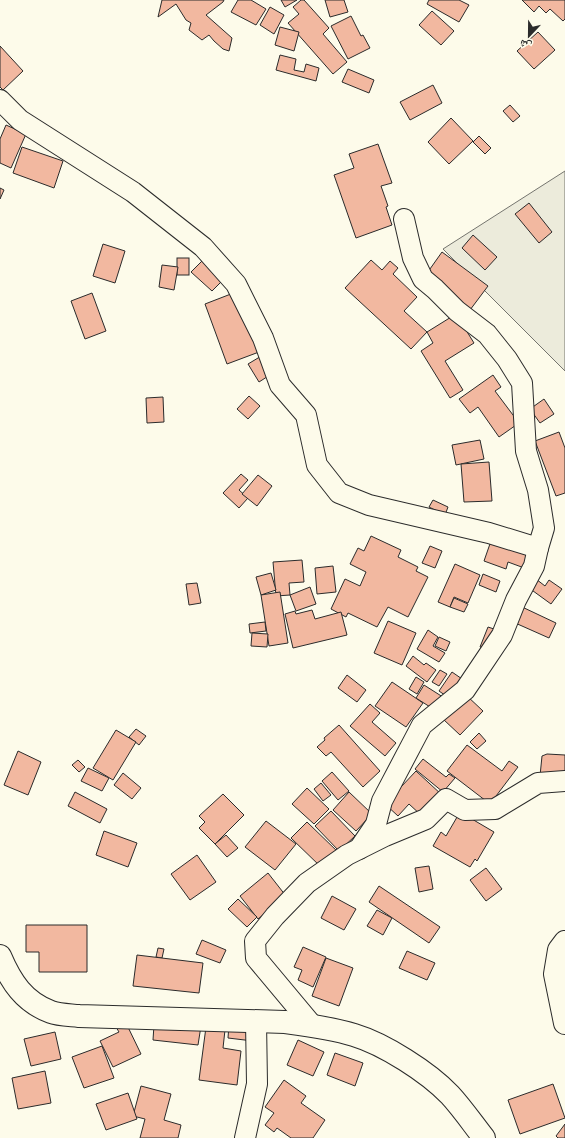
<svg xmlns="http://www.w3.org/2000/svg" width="565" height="1138" font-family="'Zilla Slab','Noto Naskh Arabic',serif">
  <rect width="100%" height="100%" fill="#fdfbea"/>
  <!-- green -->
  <polygon fill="#ecebdb" stroke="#74746e" points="565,171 565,371 443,249"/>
  <!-- building -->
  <g fill="#f2b8a0" stroke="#2b2b2b">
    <polygon points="162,0 224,0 223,2 206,15 232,38 229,51 223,49 214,41 209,35 202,40 189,30 191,23 186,20 176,4 158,17"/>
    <polygon points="238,0 251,0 266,9 256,25 231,12"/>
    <polygon points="281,0 297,0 285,7"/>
    <polygon points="301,0 304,0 329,28 323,34 347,62 333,74 288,23 299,14 293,7"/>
    <polygon points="325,0 344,0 348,12 330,17"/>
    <polygon points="429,0 459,0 469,5 459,22 427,4"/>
    <polygon points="522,0 565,0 565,19 563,21 550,9 546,13 539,6 534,12"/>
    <polygon points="270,7 284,15 274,34 260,25"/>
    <polygon points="432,11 454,31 441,45 419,25"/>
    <polygon points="351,16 361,36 363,35 370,48 348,59 331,26"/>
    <polygon points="280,27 299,32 294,51 275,45"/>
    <polygon points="538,32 555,50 534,69 517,51"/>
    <polygon points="0,46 23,71 3,90 0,87"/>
    <polygon points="280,55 296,59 294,70 304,72 306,64 319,68 316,81 276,70"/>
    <polygon points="348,69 374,80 369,93 342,82"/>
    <polygon points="433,85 442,103 410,120 400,102"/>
    <polygon points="510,105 520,116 513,122 503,111"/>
    <polygon points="451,118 473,141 449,164 428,142"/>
    <polygon points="6,125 26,134 11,168 0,163 0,139"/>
    <polygon points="479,136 491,148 485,154 473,142"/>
    <polygon points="378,144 392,183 381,186 388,206 386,207 392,225 356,238 334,175 354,168 349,154"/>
    <polygon points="22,147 63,161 54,188 13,173"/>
    <polygon points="0,188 4,190 0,199"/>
    <polygon points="529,203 552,232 539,243 515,214"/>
    <polygon points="473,235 497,257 485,270 462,248"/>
    <polygon points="103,244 125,251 115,283 93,276"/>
    <polygon points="442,252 488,286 470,310 425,276"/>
    <rect x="177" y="258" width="12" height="17"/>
    <polygon points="203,260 223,280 212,291 191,272"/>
    <polygon points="371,260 382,270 390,261 398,268 393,274 417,297 404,311 427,332 411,349 345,288"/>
    <polygon points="162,265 178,267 174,290 159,287"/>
    <polygon points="236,292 259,352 227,364 205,304"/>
    <polygon points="92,293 106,331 85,339 71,301"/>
    <polygon points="456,314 474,343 445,361 463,390 450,398 421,351 433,343 427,332"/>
    <polygon points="263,355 273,373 259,382 248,364"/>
    <polygon points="493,375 501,387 495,391 519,423 499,437 478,407 470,413 459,399"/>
    <polygon points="249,396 260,406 248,419 237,409"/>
    <polygon points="163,397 164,422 147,423 146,398"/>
    <polygon points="544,399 554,414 540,423 530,409"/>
    <polygon points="559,432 565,448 565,493 556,496 535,441"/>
    <polygon points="480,440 484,459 456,465 452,445"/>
    <polygon points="489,462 492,501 464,502 461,464"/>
    <polygon points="241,474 248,480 239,490 248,498 239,508 223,493"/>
    <polygon points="258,475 272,486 257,506 242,494"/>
    <polygon points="433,500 448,507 445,515 429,507"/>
    <polygon points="371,536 401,550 398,557 418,567 416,571 428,577 408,617 388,607 377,627 348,613 346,617 331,609 345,579 360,586 366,572 350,564 358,548 364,551"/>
    <polygon points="492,538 533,552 527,569 508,562 506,569 484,561"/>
    <polygon points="430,546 442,551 435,568 422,563"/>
    <polygon points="302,560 304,582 289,583 290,595 276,596 273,562"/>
    <polygon points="455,564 480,575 468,603 454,597 450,607 438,602"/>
    <polygon points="333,566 336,592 317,594 315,568"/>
    <polygon points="271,573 276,590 261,595 256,577"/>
    <polygon points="483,574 500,581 496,592 479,585"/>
    <polygon points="536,579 545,586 549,580 562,589 551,604 529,588"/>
    <polygon points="197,583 201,603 189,605 186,584"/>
    <polygon points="310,587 316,604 296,611 290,595"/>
    <polygon points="280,592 288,643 269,646 261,595"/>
    <polygon points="454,598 468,604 464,612 450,607"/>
    <polygon points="520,606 556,623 549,638 513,622"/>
    <polygon points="312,610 315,619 341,612 347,635 293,648 285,614 295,611 296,614"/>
    <polygon points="388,621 416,633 402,665 374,653"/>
    <polygon points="265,622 266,631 250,633 249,624"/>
    <polygon points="488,627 500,631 491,652 480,647"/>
    <polygon points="428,630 438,637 433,646 445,653 439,662 417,649"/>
    <polygon points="252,633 268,634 267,647 251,646"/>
    <polygon points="439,637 450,642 446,651 435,646"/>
    <polygon points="413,656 424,665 426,663 436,670 427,682 406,666"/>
    <polygon points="440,670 447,674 439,686 432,682"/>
    <polygon points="452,672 465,681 452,700 439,691"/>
    <polygon points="347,675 366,690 357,702 338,688"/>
    <polygon points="416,677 424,682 417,694 409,689"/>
    <polygon points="392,682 423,703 406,727 375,706"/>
    <polygon points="424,685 446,699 438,712 416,698"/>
    <polygon points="466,695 483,711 460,735 443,719"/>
    <polygon points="370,704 380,713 372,722 396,743 385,756 350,726"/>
    <polygon points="339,725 380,771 363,787 331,752 326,756 317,747 325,740 324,738"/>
    <polygon points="136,729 146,736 139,745 129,737"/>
    <polygon points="116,730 136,742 113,780 93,768"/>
    <polygon points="479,733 486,741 477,749 470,742"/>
    <polygon points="467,745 502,771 509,761 518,767 490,804 447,771"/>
    <polygon points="18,751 41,762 28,795 4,785"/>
    <polygon points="547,754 565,755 565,778 540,776 542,756"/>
    <polygon points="423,759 446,777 449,774 455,778 443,792 415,769"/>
    <polygon points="78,760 85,767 79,772 72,765"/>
    <polygon points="88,768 109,778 102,791 81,781"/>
    <polygon points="416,771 442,795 422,816 409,804 398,816 385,804"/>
    <polygon points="332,772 349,791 338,800 322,781"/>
    <polygon points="123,773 141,788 132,799 114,785"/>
    <polygon points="321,783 331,795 323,801 314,789"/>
    <polygon points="307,788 329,809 314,824 292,804"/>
    <polygon points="75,792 107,809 100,823 68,806"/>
    <polygon points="349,792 372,814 356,831 333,810"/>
    <polygon points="223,794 244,815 215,844 199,828 205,822 199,816"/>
    <polygon points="331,811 355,836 339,851 315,826"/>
    <polygon points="460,812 494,832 477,861 475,859 470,867 433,846 441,832 446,836"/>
    <polygon points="266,821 296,844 275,870 245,847"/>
    <polygon points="307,822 338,852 322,868 291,838"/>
    <polygon points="104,831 137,843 128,867 96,855"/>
    <polygon points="226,835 238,848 227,857 215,844"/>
    <polygon points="197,855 216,882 190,900 171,874"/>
    <polygon points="429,866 433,889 419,892 415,868"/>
    <polygon points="486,868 502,889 486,901 470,880"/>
    <polygon points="268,873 286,896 258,919 240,896"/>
    <polygon points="379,886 440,927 429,943 369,902"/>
    <polygon points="332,896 356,909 344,930 321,918"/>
    <polygon points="238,899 257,917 247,927 228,909"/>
    <polygon points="377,910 392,918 383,935 367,926"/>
    <polygon points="26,925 87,925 87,972 39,972 39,952 26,952"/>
    <polygon points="202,940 226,950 220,963 196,954"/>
    <polygon points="303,947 326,957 313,987 298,980 302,970 294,967"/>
    <polygon points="158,948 164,949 162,958 156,957"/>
    <polygon points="407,951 435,963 427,980 399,968"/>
    <polygon points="137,955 203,963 199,993 133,986"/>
    <polygon points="326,958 353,968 339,1006 312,996"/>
    <polygon points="126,1023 141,1054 113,1067 100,1041 119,1032 116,1027"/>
    <polygon points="229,1024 255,1027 253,1041 228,1038"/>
    <polygon points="154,1025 201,1026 198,1045 153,1040"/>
    <polygon points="206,1027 225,1030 223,1048 241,1051 237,1085 199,1080"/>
    <polygon points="55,1032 61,1059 31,1066 24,1039"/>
    <polygon points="298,1040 324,1052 313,1076 287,1065"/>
    <polygon points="102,1046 114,1078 84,1088 72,1057"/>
    <polygon points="335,1053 363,1063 355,1086 327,1075"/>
    <polygon points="45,1071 51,1103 18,1109 12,1078"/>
    <polygon points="284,1080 306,1096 301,1103 325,1120 313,1138 291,1138 277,1128 274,1132 265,1125 274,1113 265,1107"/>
    <polygon points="553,1084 565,1118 520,1134 508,1100"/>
    <polygon points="141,1086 171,1094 164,1120 181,1125 178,1138 140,1138 145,1119 133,1116"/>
    <polygon points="128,1093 137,1119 106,1130 96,1104"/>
    <polygon points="565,1124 565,1138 558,1138 556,1136"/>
  </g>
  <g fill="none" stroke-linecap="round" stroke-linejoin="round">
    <!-- minor casing -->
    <g stroke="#2b2b2b" stroke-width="22">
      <g id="minor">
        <polyline points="0,100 20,120 133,192 203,247 236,284 263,338 280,385 306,415 317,465 339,493 369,505 489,533 538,548"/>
        <polyline points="359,849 376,824 382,801 422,725 465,690 502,635 516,600 534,566 538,548 544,528 538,490 526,451 522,383 507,359 487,334 457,311 435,289 423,279 413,258 404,219"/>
        <polyline points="312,1025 256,958 255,941 275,916 307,883 347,855 385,836 426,819 446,799 465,810 495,809 538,783 565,781"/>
        <polyline points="245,1138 257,1084 256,1021"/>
      </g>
    </g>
    <!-- major casing -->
    <g stroke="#2b2b2b" stroke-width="24">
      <g id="major">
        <polyline points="565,942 559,950 555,974 565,1023"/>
        <path d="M 0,956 C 11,982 24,1002 51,1012 C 59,1015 70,1015 79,1016 L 285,1022 C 308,1025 332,1028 354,1035 C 384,1044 428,1072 450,1095 C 462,1108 473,1124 484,1138"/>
      </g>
    </g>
    <!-- minor -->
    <use href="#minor" stroke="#fdfbea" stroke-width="20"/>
    <!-- major -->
    <use href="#major" stroke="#fdfbea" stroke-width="22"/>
  </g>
  <!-- north arrow -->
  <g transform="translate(529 36) rotate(202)" stroke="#fdfbea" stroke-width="3" paint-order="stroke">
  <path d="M0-3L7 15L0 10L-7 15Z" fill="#2b2b2b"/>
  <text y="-6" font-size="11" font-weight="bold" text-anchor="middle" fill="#2b2b2b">ش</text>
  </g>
</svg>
